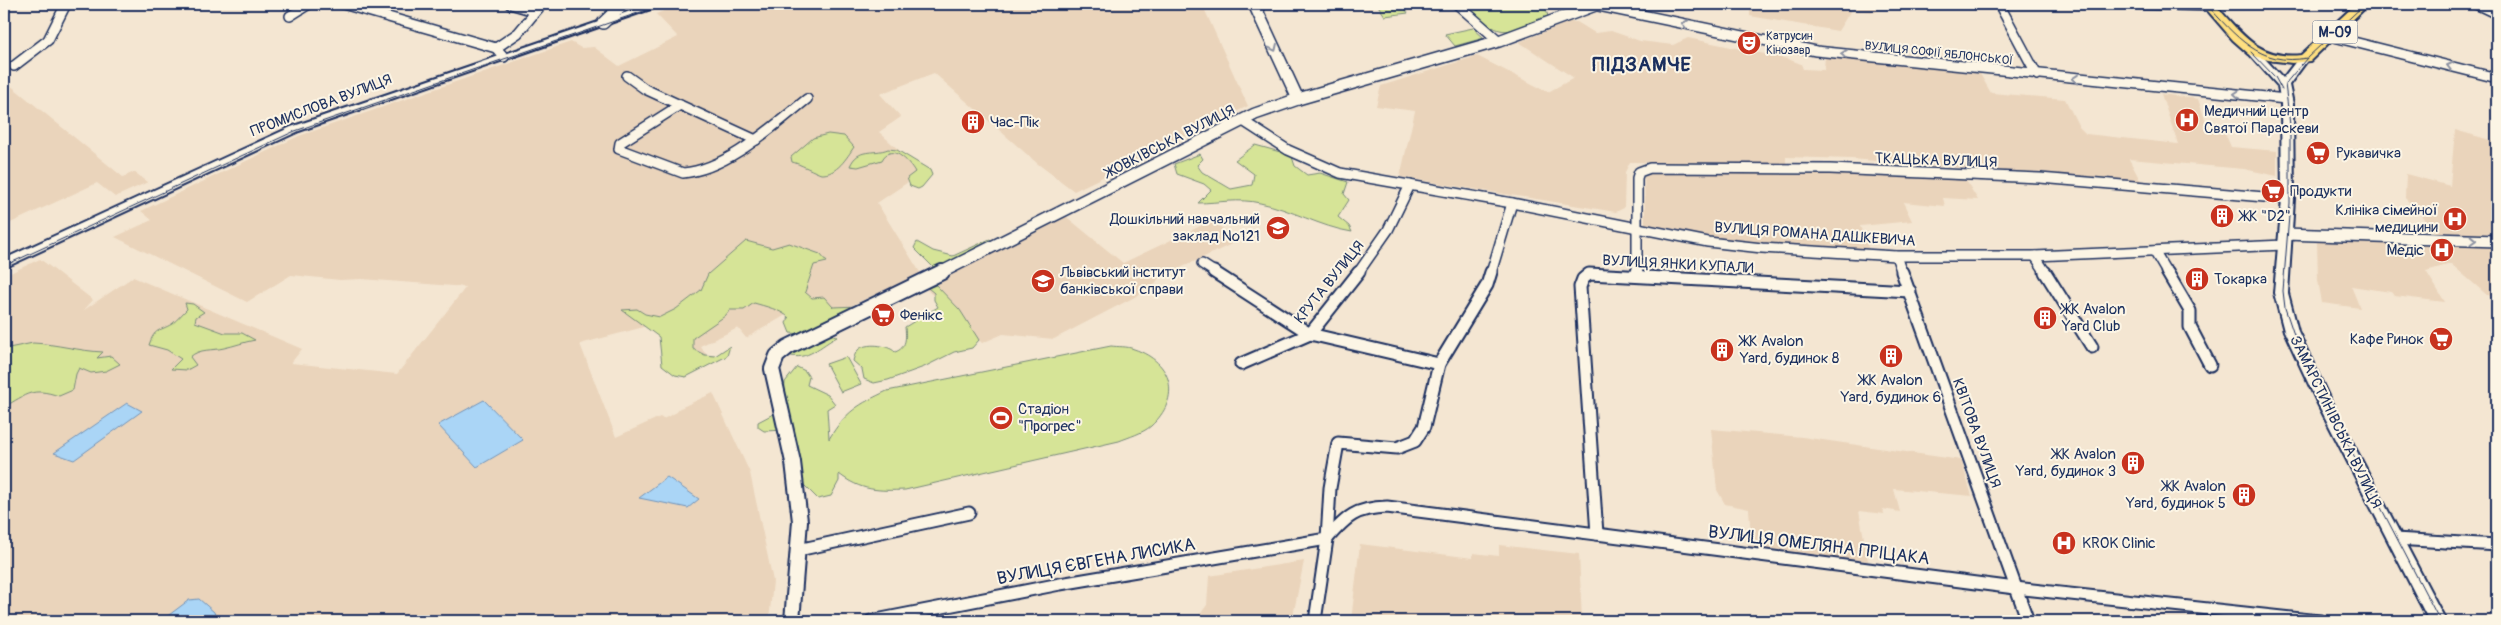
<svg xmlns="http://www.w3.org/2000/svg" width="2501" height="625" font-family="Pangolin,sans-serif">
  <rect width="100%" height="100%" fill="#f4e6d2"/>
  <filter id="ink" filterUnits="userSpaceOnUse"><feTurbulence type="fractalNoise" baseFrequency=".02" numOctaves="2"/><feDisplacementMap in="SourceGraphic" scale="10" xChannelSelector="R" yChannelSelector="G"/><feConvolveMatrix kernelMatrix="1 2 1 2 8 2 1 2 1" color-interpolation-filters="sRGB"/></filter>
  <g filter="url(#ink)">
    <!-- built -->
    <g fill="#ead4bb">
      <polygon points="682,4 1202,4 1248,106 1074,191 1038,164 934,73 880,94 901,117 879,132 923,172 877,203 921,274 806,326 793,311 746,338 738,328 700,346 707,355 679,367 651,325 580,344 616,437 660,417 663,419 677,412 678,409 713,393 750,473 773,581 769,621 4,621 4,276 40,259 93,300 84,310 133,277 302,349 291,363 397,374 466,287 362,279 340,280 291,275 247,302 115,237 152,220 141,211 299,136 571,42 581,48 594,47 619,66 678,37 656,14"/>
      <polygon points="1322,4 1372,4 1372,10 1322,9"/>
      <polygon points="1750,4 1881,4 1876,12 1851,10 1838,31 1750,16"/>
      <polygon points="1569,22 1577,22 1595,33 1611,31 1640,41 1673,45 1688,38 1788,59 1801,64 1803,69 1824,70 1825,55 1980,74 1991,93 2065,99 2079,127 2086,134 2178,144 2161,94 2198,99 2208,128 2225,133 2231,147 2277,151 2277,176 2244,169 2129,159 2141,182 1851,159 1786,157 1786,163 1775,164 1630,162 1625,172 1624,208 1616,212 1400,177 1415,111 1376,106 1381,86 1477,56 1548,92 1574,78 1519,42"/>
      <polygon points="4,80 123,177 134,172 148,182 115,197 97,183 4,226"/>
      <polygon points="2455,130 2497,142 2497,234 2437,233 2405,198 2406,174 2450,186"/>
      <polygon points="1653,172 1801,172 1965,179 1978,200 1943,198 1945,206 1903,202 1912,221 1860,226 1869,250 1742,243 1679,235 1645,225 1644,176"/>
      <polygon points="1063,214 1123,263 1213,220 1236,242 1159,278 1152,288 1054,339 1003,334 982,343 922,285"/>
      <polygon points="2317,241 2497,247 2497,295 2487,295 2451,264 2426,271 2445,302 2394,296 2391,292 2351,286 2360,308 2322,303 2318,280"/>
      <polygon points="1711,429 1802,437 1961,460 1972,496 1894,489 1900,512 1883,509 1884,514 1859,511 1868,561 1752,550 1749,509 1725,504 1717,490"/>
      <polygon points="1360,544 1473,558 1473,553 1499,556 1499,545 1579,554 1582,621 1351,621"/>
      <polygon points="1304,561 1292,621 1195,621 1207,605 1209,576"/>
    </g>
    <!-- green -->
    <g fill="#d6e497" stroke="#788a7a">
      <polygon points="1377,4 1402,4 1408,13 1385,16"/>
      <path d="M 1464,4 L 1544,4 L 1548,16 C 1501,36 1503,39 1464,4 Z"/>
      <polygon points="1473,28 1484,38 1455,46 1445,34"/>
      <path d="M 828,134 L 844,136 L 854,147 C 847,157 837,175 821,174 C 817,173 798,163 792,162 L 791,157 L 813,138 Z"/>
      <path d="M 1255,145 L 1284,153 L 1292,157 L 1295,166 L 1307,175 L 1320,173 L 1348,182 L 1344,194 L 1349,200 L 1338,217 L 1349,226 L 1352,232 C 1320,227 1291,209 1260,203 C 1239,198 1218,203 1198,203 L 1211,190 L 1204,184 L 1177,174 L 1174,164 L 1200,154 L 1203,159 L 1197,165 L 1202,172 L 1231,189 L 1252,185 L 1254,174 L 1235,160 Z"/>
      <path d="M 888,149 L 897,150 L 930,170 L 932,175 L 922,187 L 918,189 L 910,186 L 907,178 L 915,172 C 909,161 891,142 882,160 L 858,167 L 850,166 C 858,147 873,155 888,149 Z"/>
      <polygon points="990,239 994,244 969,257 934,268 914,248 917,242 933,251 953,256"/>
      <path d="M 746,241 L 772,248 L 789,243 L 820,254 L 827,262 L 814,265 L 805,292 L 812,298 L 824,297 L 833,307 L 859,306 L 801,334 L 790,333 L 786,323 L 789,318 C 782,310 764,306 754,303 L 744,310 L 730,310 L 725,316 L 693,338 L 693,349 L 705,355 L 715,356 L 730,346 L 727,356 L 686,377 L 675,375 L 662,365 L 659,337 L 622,310 L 637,309 L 645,314 L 660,317 L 676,309 L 701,290 L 708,274 Z"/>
      <path d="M 936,285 L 960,310 L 979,340 L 972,348 L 954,352 L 924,367 L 888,380 L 874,383 L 864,379 L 862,369 L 853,361 C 854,357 855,353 858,350 C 865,342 889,345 895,352 C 907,348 906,337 905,327 L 938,307 L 934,300 L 934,293 L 928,288 Z"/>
      <path d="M 185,303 L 193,304 L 204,312 L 196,317 L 195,322 L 225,333 L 242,333 L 255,340 C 244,342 234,346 224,348 C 212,351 200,348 190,357 L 196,365 L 187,370 L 171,369 L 181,359 L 167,350 L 149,345 C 155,328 158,332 172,324 C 177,320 182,314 187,309 Z"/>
      <path d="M 832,334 L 837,337 C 821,345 807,362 788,355 L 821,336 Z"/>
      <path d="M 33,343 C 57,344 79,351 103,352 L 97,358 L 111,356 L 120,364 L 106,371 L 91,373 L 79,368 L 76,374 L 73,390 L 59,396 C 32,387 27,394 4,407 L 4,349 Z"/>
      <path d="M 1111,346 C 1118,347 1127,346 1134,349 C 1173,362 1182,398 1151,426 C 1143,433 1129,437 1119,441 L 905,490 C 878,491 861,491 839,474 L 839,481 L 831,496 L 818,499 L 800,481 L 796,443 L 786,430 L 764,431 L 758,427 L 758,422 L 775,413 L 784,395 L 785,382 L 797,367 L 805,371 L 809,377 L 807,385 L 828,395 L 835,404 L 827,409 L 829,439 C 845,412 859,404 887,391 Z"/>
      <polygon points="846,357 861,384 841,392 826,364"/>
    </g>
    <!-- water -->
    <g fill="#aad5f6" stroke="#7193b9">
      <polygon points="484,400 523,440 477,467 438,425"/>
      <polygon points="127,403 142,411 74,460 54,453"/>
      <polygon points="667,477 699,499 688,508 639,498"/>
      <polygon points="199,599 214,612 217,621 161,621 189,600"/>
    </g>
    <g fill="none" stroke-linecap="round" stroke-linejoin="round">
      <!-- minor-far1 casing -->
      <g stroke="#1b2f5e" stroke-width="12">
        <g id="minor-far1">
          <polyline points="343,4 496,48"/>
          <polyline points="510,4 534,11"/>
          <polyline points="1457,4 1499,41"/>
          <polyline points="1999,4 2037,75"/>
          <polyline points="2137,4 2210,6"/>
          <polyline points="2476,4 2497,14"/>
          <polyline points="1594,5 1816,51 2286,99"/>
          <polyline points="290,16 309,4"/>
          <polyline points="2330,36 2497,78"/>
          <polyline points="504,57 496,48 518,33 542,4"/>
          <polyline points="14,66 48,40 66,4"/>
          <polyline points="627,76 645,89 756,140"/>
          <path d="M 680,105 L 620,143 L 619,149 L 683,173 C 728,169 773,126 807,99"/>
          <polyline points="1243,121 1288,150 1340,173 1512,203 1708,242 1762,248 1896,256 2035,256 2284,245"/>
          <polyline points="2154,251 2167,273"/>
          <polyline points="1896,256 1902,273"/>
          <polyline points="2035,256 2046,273"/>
          <polyline points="1202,264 1216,273"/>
          <polyline points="1358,273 1388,230 1410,185"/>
          <polyline points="1491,273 1512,203"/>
          <polyline points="1637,273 1637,178 1639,172 1650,168 1830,169 2040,178 2288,199"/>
        </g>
      </g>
      <!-- minor casing -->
      <g stroke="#1b2f5e" stroke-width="15">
        <g id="minor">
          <polyline points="1214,272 1310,334 1439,364"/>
          <polyline points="1637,272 1637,276"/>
          <polyline points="1902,272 2028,621"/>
          <polyline points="2045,272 2092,347"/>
          <polyline points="2167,272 2190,311 2190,327 2210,365"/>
          <polyline points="1241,364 1310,334 1359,272"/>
          <polyline points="1597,534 1580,287 1583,279 1589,274 1910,291"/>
          <path d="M 1327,539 C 1347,516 1356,508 1387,507 L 2015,588 L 2320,621"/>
          <polyline points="2395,539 2497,545"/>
          <polyline points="798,550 969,513"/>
          <polyline points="871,621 1060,584 1327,539"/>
          <polyline points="1315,621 1327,539 1330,488 1338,443 1397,448 1415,441 1424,427 1439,364 1487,285 1491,272"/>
        </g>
      </g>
      <!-- tertiary-far1 casing -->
      <g stroke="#1b2f5e" stroke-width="14">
        <g id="tertiary-far1">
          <polyline points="1254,4 1298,99"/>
          <polyline points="603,23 623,4"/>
          <polyline points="2285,234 2497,241"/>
          <polyline points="940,273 1255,114 1298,99 1499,41 1598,4"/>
        </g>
      </g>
      <!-- tertiary casing -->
      <g stroke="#1b2f5e" stroke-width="18">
        <polyline id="tertiary" points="792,621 800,521 793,462 772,369 777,356 788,347 942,272"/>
      </g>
      <!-- secondary casing -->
      <g stroke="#1b2f5e" stroke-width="4">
        <g id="secondary">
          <polygon points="651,4 665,4 299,131 4,268 4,259 291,127"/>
          <polygon points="2249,45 2253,46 2283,78 2300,56 2304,55 2309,58 2289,85 2293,104 2294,199 2288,293 2298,331 2330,400 2446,621 2429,621 2316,400 2284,331 2274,293 2282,199 2281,104 2278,86 2244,48"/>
        </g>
      </g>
      <!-- primary casing -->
      <g stroke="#1b2f5e" stroke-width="4">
        <path id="primary" d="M 2202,4 L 2214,4 C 2241,32 2257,60 2301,55 L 2356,4 L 2369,4 L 2310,61 L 2292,63 L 2268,60 L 2249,54 L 2233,40 Z"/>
      </g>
      <!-- minor-far1 -->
      <use href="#minor-far1" stroke="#fcf5e5" stroke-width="9"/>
      <!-- minor -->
      <use href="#minor" stroke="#fcf5e5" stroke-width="11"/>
      <!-- tertiary-far1 -->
      <use href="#tertiary-far1" stroke="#fcf5e5" stroke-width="11"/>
      <!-- tertiary -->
      <use href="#tertiary" stroke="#fcf5e5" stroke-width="14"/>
      <!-- secondary -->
      <use href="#secondary" fill="#fcf5e5" fill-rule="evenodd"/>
      <!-- primary -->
      <use href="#primary" fill="#ffdf80" fill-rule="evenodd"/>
      <!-- tram -->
      <g stroke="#1b2f5e" stroke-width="1">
        <path d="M 2206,4 C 2236,36 2259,67 2307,58"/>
        <polyline points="2365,4 2307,58 2285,84 2290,125 2290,203 2283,291 2285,308 2293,332 2325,400 2440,621"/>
        <polyline points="2251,52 2275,77 2282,90"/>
        <polyline points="4,266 295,131 664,4"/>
      </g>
    </g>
    <!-- one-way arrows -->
    <defs><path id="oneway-chevron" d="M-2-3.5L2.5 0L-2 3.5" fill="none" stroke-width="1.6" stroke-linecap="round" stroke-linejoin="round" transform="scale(1.25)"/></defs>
    <g stroke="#8c92a2">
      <use href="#oneway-chevron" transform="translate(1685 24) rotate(-168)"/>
      <use href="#oneway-chevron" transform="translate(1274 48) rotate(65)"/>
      <use href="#oneway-chevron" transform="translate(1844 54) rotate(-174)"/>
      <use href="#oneway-chevron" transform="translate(2450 66) rotate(-166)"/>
      <use href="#oneway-chevron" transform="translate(2075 79) rotate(-175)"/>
      <use href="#oneway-chevron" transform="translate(2237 94) rotate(-175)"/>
      <use href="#oneway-chevron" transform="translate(2473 240) rotate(2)"/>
    </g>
  </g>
  <!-- icons -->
  <defs>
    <g id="theatre-disc" transform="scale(1.25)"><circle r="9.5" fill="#c8321e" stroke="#fcf5e5"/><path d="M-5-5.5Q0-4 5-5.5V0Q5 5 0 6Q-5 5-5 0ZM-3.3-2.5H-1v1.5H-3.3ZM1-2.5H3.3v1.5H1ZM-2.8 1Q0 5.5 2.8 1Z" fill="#fff"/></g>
    <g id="hospital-disc" transform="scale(1.25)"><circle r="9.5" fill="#c8321e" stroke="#fcf5e5"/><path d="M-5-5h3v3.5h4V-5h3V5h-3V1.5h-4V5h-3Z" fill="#fff"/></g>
    <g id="building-disc" transform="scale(1.25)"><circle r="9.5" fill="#c8321e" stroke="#fcf5e5"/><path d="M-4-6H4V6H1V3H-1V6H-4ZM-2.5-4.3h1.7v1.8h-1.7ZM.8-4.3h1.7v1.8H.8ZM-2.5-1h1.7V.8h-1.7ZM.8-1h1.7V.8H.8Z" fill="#fff"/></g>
    <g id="supermarket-disc" transform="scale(1.25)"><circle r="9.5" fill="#c8321e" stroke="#fcf5e5"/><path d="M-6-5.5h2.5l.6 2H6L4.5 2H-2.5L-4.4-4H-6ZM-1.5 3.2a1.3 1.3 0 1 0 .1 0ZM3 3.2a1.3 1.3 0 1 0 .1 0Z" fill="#fff"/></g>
    <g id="school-disc" transform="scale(1.25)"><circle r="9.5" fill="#c8321e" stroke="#fcf5e5"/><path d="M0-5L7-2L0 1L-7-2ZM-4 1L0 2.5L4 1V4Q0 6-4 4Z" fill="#fff"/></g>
    <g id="university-disc" transform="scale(1.25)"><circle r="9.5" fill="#c8321e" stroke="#fcf5e5"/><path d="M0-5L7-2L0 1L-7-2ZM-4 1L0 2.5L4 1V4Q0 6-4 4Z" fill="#fff"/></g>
    <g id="stadium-disc" transform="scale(1.25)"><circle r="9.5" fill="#c8321e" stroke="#fcf5e5"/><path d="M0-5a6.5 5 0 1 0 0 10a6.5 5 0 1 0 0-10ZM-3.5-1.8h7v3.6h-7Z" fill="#fff"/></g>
  </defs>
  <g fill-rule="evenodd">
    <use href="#theatre-disc" x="1749" y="43"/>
    <use href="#hospital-disc" x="2187" y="120"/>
    <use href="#building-disc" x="973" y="122"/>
    <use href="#supermarket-disc" x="2318" y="153"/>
    <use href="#supermarket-disc" x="2273" y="191"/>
    <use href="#building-disc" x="2222" y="216"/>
    <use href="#hospital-disc" x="2455" y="219"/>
    <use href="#school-disc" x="1278" y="228"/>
    <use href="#hospital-disc" x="2442" y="250"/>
    <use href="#building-disc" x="2197" y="279"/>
    <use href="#university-disc" x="1043" y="281"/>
    <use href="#supermarket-disc" x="883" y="315"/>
    <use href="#building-disc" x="2045" y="318"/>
    <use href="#supermarket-disc" x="2441" y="339"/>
    <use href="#building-disc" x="1722" y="350"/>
    <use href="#building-disc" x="1891" y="356"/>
    <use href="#stadium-disc" x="1001" y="418"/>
    <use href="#building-disc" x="2133" y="463"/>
    <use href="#building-disc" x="2244" y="495"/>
    <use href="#hospital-disc" x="2064" y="543"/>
  </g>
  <g text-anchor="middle" stroke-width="4" stroke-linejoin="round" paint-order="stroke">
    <!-- far-poi labels -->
    <g font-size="12" fill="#1b2f5e" stroke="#fcf5e5" text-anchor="start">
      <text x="1766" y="40">Катрусин<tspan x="1766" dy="14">Кінозавр</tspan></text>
    </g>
    <!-- far-street labels -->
    <g font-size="12" fill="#1b2f5e" stroke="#fcf5e5">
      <text transform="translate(1939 53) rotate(6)" y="4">ВУЛИЦЯ СОФІЇ ЯБЛОНСЬКОЇ</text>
    </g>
    <!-- shield labels -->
    <rect fill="#fcf5e5" stroke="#5e6a86" stroke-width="1" x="2312.5" y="20.5" width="45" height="23" rx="4"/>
    <g font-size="14" font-weight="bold" fill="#1b2f5e">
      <text x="2335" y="37">М-09</text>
    </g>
    <!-- street labels -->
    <g font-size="15" fill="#1b2f5e" stroke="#fcf5e5">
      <text transform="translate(321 105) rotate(-21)" y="5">ПРОМИСЛОВА ВУЛИЦЯ</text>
      <text transform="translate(1170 141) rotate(-27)" y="5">ЖОВКІВСЬКА ВУЛИЦЯ</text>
      <text transform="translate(1936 160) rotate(2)" y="5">ТКАЦЬКА ВУЛИЦЯ</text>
      <text transform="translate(1815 234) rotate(4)" y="5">ВУЛИЦЯ РОМАНА ДАШКЕВИЧА</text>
      <text transform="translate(1678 264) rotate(3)" y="5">ВУЛИЦЯ ЯНКИ КУПАЛИ</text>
      <text transform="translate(1329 282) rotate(-51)" y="5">КРУТА ВУЛИЦЯ</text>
      <text transform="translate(2336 422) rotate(64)" y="5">ЗАМАРСТИНІВСЬКА ВУЛИЦЯ</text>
      <text transform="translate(1977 433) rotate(70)" y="5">КВІТОВА ВУЛИЦЯ</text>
    </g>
    <!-- poi labels -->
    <g font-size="15" fill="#1b2f5e" stroke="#fcf5e5" text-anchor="start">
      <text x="2204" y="116">Медичний центр<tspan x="2204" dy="17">Святої Параскеви</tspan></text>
      <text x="990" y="127">Час-Пік</text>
      <text x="2336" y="158">Рукавичка</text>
      <text x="2290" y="196">Продукти</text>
      <text x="2438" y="215" text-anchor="end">Клініка сімейної<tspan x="2438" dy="17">медицини</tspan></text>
      <text x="2240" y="221">ЖК "D2"</text>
      <text x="1260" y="224" text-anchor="end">Дошкільний навчальний<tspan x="1260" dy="17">заклад №121</tspan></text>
      <text x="2424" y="255" text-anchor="end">Медіс</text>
      <text x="1060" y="277">Львівський інститут<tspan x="1060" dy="17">банківської справи</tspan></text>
      <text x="2214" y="284">Токарка</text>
      <text x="2062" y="314">ЖК Avalon<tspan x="2062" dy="17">Yard Club</tspan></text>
      <text x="900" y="320">Фенікс</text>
      <text x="2424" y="344" text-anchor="end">Кафе Ринок</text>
      <text x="1740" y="346">ЖК Avalon<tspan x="1740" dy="17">Yard, будинок 8</tspan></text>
      <text x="1891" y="385" text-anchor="middle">ЖК Avalon<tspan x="1891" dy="17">Yard, будинок 6</tspan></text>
      <text x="1018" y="414">Стадіон<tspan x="1018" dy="17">"Прогрес"</tspan></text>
      <text x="2116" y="459" text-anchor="end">ЖК Avalon<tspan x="2116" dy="17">Yard, будинок 3</tspan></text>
      <text x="2226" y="491" text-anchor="end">ЖК Avalon<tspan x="2226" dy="17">Yard, будинок 5</tspan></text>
      <text x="2082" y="548">KROK Clinic</text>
    </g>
    <!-- near-street labels -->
    <g font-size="18" fill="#1b2f5e" stroke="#fcf5e5">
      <text transform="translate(1819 545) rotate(7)" y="6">ВУЛИЦЯ ОМЕЛЯНА ПРІЦАКА</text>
      <text transform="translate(1096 561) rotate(-10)" y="6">ВУЛИЦЯ ЄВГЕНА ЛИСИКА</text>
    </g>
    <!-- district labels -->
    <g font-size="20" font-weight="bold" letter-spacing="1" fill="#1b2f5e" stroke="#fcf5e5">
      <text x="1642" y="71">ПІДЗАМЧЕ</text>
    </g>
  </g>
  <!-- margin -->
  <rect width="2501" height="625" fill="none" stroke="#fcf5e5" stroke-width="20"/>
  <rect x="10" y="10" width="2481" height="605" fill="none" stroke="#1b2f5e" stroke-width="2" filter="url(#ink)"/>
</svg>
